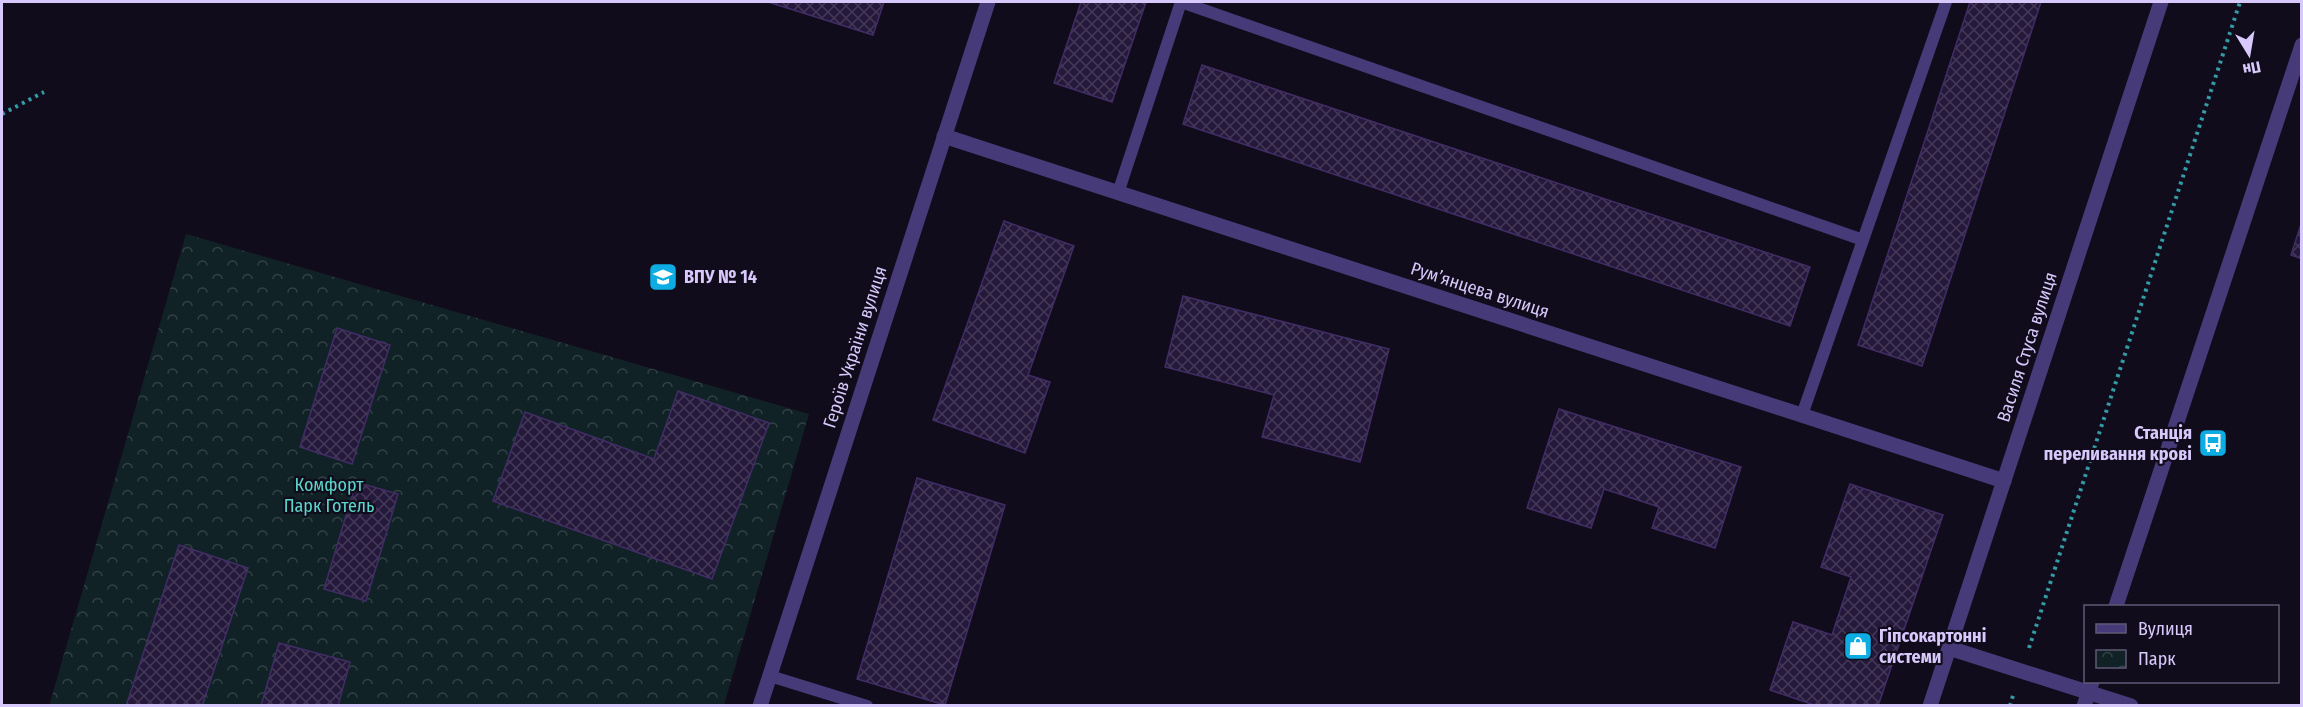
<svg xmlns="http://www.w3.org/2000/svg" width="2303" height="707" font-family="'Fira Sans Condensed',sans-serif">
  <defs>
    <pattern id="park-crowns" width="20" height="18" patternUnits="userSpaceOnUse" patternTransform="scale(1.5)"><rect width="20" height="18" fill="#102225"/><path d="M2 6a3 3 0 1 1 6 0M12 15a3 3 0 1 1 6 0" fill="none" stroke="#324146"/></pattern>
    <pattern id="building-cross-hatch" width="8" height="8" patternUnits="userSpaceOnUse" patternTransform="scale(1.5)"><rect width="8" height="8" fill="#25193b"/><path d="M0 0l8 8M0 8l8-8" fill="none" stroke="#443958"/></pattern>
  </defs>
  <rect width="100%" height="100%" fill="#110c1b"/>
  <!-- park -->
  <polygon fill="url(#park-crowns)" points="186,234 809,414 724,705 49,706"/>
  <!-- building -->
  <g fill="url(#building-cross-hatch)" stroke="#412d66" stroke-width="1.5">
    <polygon points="768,2 884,2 873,35"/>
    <polygon points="1081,2 1146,2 1112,102 1054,83"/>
    <polygon points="1970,2 2041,2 1922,366 1858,345"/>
    <polygon points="1202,65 1810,267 1790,326 1183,124"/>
    <polygon points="1004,221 1074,246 1028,375 1050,382 1025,453 933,420"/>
    <polygon points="2302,221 2302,259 2291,255"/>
    <polygon points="1183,296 1389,349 1360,462 1262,437 1274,395 1165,367"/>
    <polygon points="337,328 390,345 352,464 300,447"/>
    <polygon points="678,391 769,423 712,579 493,501 525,412 654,459"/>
    <polygon points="1559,409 1741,467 1715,548 1652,528 1659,507 1604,489 1591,528 1527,508"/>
    <polygon points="917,478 1005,505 945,705 857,679"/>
    <polygon points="356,482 398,494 366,601 324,589"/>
    <polygon points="1850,484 1943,515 1878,706 1817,706 1770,690 1793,622 1832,635 1851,577 1821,567"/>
    <polygon points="179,545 248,568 202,706 126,706"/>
    <polygon points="279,643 350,662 338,706 261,706"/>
  </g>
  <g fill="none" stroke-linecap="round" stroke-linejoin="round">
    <!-- path -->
    <g stroke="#339ba6" stroke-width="4" stroke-dasharray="3 4.5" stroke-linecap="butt">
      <polyline points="2,114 44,92"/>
      <polyline points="2029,648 2240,2"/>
      <polyline points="2010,706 2014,692"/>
    </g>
    <!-- service -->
    <g stroke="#463a78" stroke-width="12">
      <polyline points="1181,2 1863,240"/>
      <polyline points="1118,193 1181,2"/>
      <polyline points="1802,415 1946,2"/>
      <polyline points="770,676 867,706"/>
    </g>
    <!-- minor -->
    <g stroke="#463a78" stroke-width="15">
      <polyline points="944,136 2004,481"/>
      <polyline points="760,706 988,2"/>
    </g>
    <!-- tertiary -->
    <g stroke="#463a78" stroke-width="15">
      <polyline points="2116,606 2302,45"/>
      <polyline points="1949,648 2131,706"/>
      <polyline points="1930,706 2161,2"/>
      <polyline points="2084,706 2092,682"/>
    </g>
  </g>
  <!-- icons -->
  <defs>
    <g id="university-square" transform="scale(1.5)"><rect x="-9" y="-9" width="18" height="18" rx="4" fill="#0dade4" stroke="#110c1b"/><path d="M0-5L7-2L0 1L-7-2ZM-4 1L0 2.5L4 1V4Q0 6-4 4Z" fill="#fff"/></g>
    <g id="bus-square" transform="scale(1.5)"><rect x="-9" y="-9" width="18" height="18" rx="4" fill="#0dade4" stroke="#110c1b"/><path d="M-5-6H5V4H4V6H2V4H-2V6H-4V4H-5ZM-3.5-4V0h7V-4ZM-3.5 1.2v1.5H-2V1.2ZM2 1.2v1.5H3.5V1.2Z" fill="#fff"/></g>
    <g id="shop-square" transform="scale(1.5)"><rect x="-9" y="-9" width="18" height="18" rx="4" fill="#0dade4" stroke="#110c1b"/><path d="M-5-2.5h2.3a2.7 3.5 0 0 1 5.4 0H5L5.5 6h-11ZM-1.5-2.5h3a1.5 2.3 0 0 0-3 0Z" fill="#fff"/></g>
  </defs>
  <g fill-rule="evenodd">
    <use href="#university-square" x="663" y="277"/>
    <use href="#bus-square" x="2213" y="443"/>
    <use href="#shop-square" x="1858" y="646"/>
  </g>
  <g text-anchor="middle" stroke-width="4.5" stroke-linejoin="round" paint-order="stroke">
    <!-- poi labels -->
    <g font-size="18" font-weight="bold" fill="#d7c9fc" stroke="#110c1b" text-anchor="start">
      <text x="684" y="283">ВПУ № 14</text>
      <text x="2192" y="439" text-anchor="end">Станція<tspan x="2192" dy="21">переливання крові</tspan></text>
      <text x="1879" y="642">Гіпсокартонні<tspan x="1879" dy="21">системи</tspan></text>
    </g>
    <!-- street labels -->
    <g font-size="18" fill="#d7c9fc" stroke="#110c1b">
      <text transform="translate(1480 290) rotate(18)" y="6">Рум’янцева вулиця</text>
      <text transform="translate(855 347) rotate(-72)" y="6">Героїв України вулиця</text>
      <text transform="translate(2027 347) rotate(-72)" y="6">Василя Стуса вулиця</text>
    </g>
    <!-- park labels -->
    <g font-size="18" fill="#5bd6cb" stroke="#110c1b">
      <text x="329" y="491">Комфорт<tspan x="329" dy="21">Парк Готель</tspan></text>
    </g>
  </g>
  <!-- border -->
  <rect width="2303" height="707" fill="none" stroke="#d7c9fc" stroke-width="6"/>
  <!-- legend -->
  <rect x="2084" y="605" width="195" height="78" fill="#110c1b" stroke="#605875" stroke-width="1.5"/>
  <rect x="2096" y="624" width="30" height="9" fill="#463a78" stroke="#605875" stroke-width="1.5"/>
  <text x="2138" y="635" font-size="18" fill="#d7c9fc">Вулиця</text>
  <rect x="2096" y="650" width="30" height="18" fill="url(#park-crowns)" stroke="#605875" stroke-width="1.5"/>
  <text x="2138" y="665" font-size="18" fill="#d7c9fc">Парк</text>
  <!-- north arrow -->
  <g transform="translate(2249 54) rotate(169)" stroke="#110c1b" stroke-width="4.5" paint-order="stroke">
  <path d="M0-4.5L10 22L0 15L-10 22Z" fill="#d7c9fc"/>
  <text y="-9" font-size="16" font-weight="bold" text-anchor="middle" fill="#d7c9fc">Пн</text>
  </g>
</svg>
